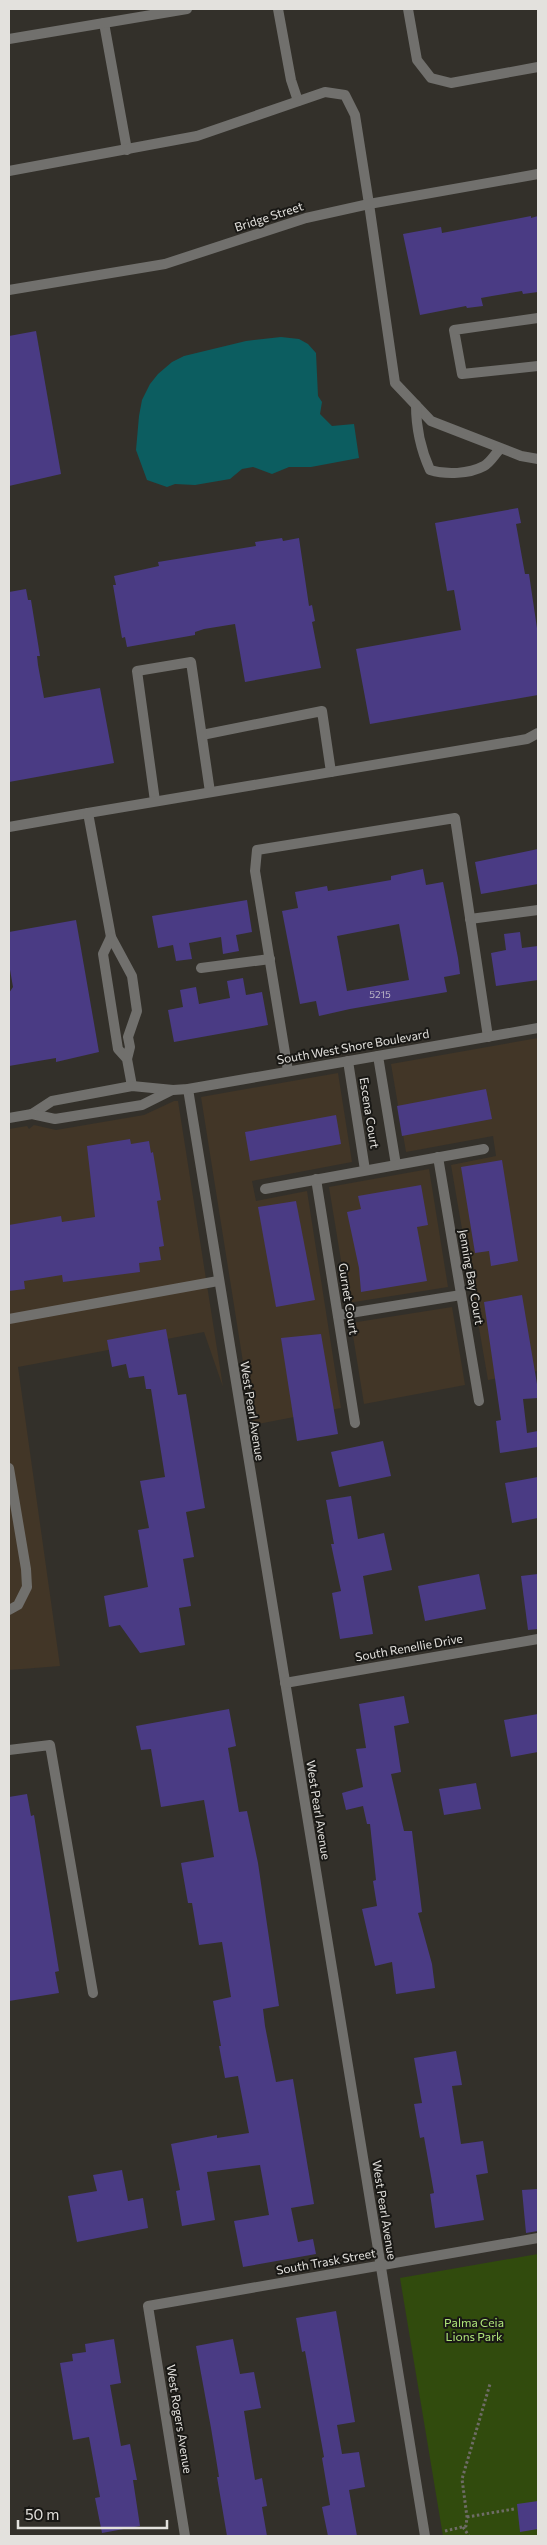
<svg xmlns="http://www.w3.org/2000/svg" width="547" height="2545" font-family="Commissioner,sans-serif">
  <rect width="100%" height="100%" fill="#33302a"/>
  <!-- commercial -->
  <g fill="#423627">
    <polygon points="538,1038 538,1371 488,1380 451,1165 496,1156 493,1136 406,1152 391,1064"/>
    <polygon points="338,1073 352,1162 252,1181 256,1201 307,1191 341,1408 253,1425 201,1097"/>
    <polygon points="174,1101 178,1101 223,1387 204,1332 18,1367 60,1666 9,1670 9,1129 27,1126 29,1129 34,1125 56,1130 144,1115"/>
    <polygon points="429,1169 448,1287 348,1303 329,1187"/>
    <polygon points="452,1307 465,1385 364,1404 351,1323"/>
  </g>
  <!-- green -->
  <polygon fill="#314b0d" points="538,2254 538,2536 443,2536 400,2278"/>
  <!-- water -->
  <polygon fill="#0c5d60" points="281,337 299,339 308,344 316,353 318,396 322,402 320,414 332,426 354,424 359,458 311,467 289,467 272,474 253,467 242,469 230,479 195,485 175,484 167,487 147,480 136,450 139,416 142,400 150,384 158,374 172,362 184,356 246,341"/>
  <!-- building -->
  <g fill="#4a3b84" fill-rule="evenodd">
    <polygon points="531,216 531,218 538,216 538,292 523,294 522,291 492,296 481,298 483,306 467,308 466,306 420,315 403,234 441,227 442,233"/>
    <polygon points="36,331 61,474 9,486 9,336"/>
    <polygon points="518,508 521,523 516,524 525,574 529,574 538,635 538,695 370,724 356,649 461,630 454,590 447,591 435,523"/>
    <polygon points="282,538 283,541 299,538 309,606 312,605 315,621 312,622 321,668 245,682 235,624 204,629 195,632 195,635 127,647 125,637 122,638 113,585 116,585 114,576 159,566 158,562 256,546 255,542"/>
    <polygon points="26,589 28,600 31,600 40,656 37,656 38,665 44,698 100,688 114,763 9,782 9,592"/>
    <polygon points="538,849 538,884 481,894 475,862"/>
    <path d="M 423,869 L 426,885 L 443,882 L 458,958 L 460,974 L 444,977 L 447,992 L 350,1009 L 319,1016 L 316,1001 L 300,1004 L 282,911 L 298,908 L 295,892 L 327,886 L 328,891 L 391,880 L 391,876 ZM 399,924 L 409,980 L 347,991 L 337,936 Z"/>
    <polygon points="247,900 252,932 236,935 239,951 223,954 221,937 189,943 192,959 176,961 173,945 158,948 152,916"/>
    <polygon points="76,920 99,1052 56,1062 56,1058 9,1066 9,993 13,987 9,964 9,932"/>
    <polygon points="520,932 522,948 538,946 538,980 496,986 491,953 506,950 504,934"/>
    <polygon points="243,978 246,995 262,992 268,1025 174,1042 168,1010 183,1007 180,990 196,987 199,1004 230,998 227,981"/>
    <polygon points="486,1089 492,1119 402,1136 397,1106"/>
    <polygon points="336,1115 341,1144 250,1161 245,1132"/>
    <polygon points="130,1139 131,1144 149,1141 151,1153 153,1152 161,1200 157,1201 164,1246 159,1247 161,1260 139,1263 140,1272 63,1282 62,1275 24,1281 25,1289 9,1291 9,1225 61,1216 62,1222 95,1217 87,1146"/>
    <polygon points="502,1160 518,1261 491,1266 489,1251 475,1253 461,1167"/>
    <polygon points="421,1185 428,1225 417,1227 427,1281 361,1292 359,1268 347,1212 361,1209 358,1196"/>
    <polygon points="296,1201 315,1300 276,1307 258,1207"/>
    <polygon points="522,1295 538,1390 538,1398 523,1399 527,1433 538,1431 538,1447 500,1453 496,1421 501,1420 484,1302"/>
    <polygon points="166,1329 178,1395 186,1394 205,1508 186,1512 194,1557 183,1559 191,1606 179,1608 185,1645 140,1653 120,1625 109,1627 104,1596 148,1587 138,1530 149,1528 140,1481 165,1477 151,1389 146,1389 144,1376 129,1378 126,1364 112,1367 107,1340"/>
    <polygon points="321,1334 338,1434 297,1441 281,1338"/>
    <polygon points="383,1441 391,1476 339,1487 331,1452"/>
    <polygon points="538,1477 538,1518 512,1523 505,1483"/>
    <polygon points="351,1496 358,1539 384,1533 392,1570 363,1576 373,1634 340,1639 332,1593 341,1591 331,1544 334,1544 326,1500"/>
    <polygon points="479,1574 486,1609 425,1621 418,1586"/>
    <polygon points="538,1574 538,1629 528,1630 521,1576"/>
    <polygon points="404,1696 409,1723 394,1726 401,1772 391,1774 404,1831 412,1831 422,1912 418,1913 432,1964 435,1988 396,1994 392,1962 375,1966 362,1909 377,1906 373,1881 376,1880 370,1824 367,1824 363,1806 346,1810 342,1793 363,1787 356,1749 366,1748 359,1704"/>
    <polygon points="229,1709 236,1746 228,1748 239,1812 247,1811 258,1863 279,2006 263,2009 265,2026 276,2082 293,2079 314,2204 291,2208 298,2242 313,2239 316,2254 243,2267 234,2221 269,2215 260,2165 207,2172 215,2220 182,2226 176,2191 180,2190 171,2144 217,2135 217,2138 249,2133 238,2076 225,2078 219,2046 221,2046 213,2001 231,1997 222,1942 199,1945 192,1903 188,1903 181,1863 214,1857 204,1800 161,1807 151,1749 141,1750 136,1726"/>
    <polygon points="538,1714 538,1752 511,1757 504,1720"/>
    <polygon points="476,1783 481,1809 444,1815 439,1789"/>
    <polygon points="27,1794 31,1816 34,1815 59,1971 55,1972 59,1993 9,2001 9,1797"/>
    <polygon points="456,2051 462,2085 452,2086 461,2144 483,2141 488,2173 476,2175 484,2220 435,2228 430,2194 434,2193 424,2137 420,2138 414,2104 422,2103 414,2058"/>
    <polygon points="122,2170 128,2201 143,2198 148,2228 77,2242 68,2196 97,2191 93,2175"/>
    <polygon points="538,2189 538,2231 526,2233 522,2190"/>
    <polygon points="336,2311 355,2422 337,2425 342,2454 359,2452 365,2487 349,2490 357,2536 328,2536 322,2507 330,2505 322,2458 324,2457 305,2351 302,2352 296,2318"/>
    <polygon points="114,2339 121,2383 110,2385 121,2446 130,2444 137,2480 133,2480 140,2526 102,2533 95,2498 100,2497 89,2437 73,2440 60,2363 73,2361 72,2354 86,2352 85,2344"/>
    <polygon points="233,2339 240,2374 254,2372 261,2408 244,2411 255,2480 262,2478 267,2506 262,2507 267,2536 227,2536 217,2477 219,2477 211,2428 196,2346"/>
    <polygon points="538,2501 538,2529 520,2532 517,2504"/>
  </g>
  <g fill="none" stroke-linecap="round" stroke-linejoin="round">
    <!-- path -->
    <g stroke="#6e6c66" stroke-width="3" stroke-dasharray="2.5 2.5" stroke-linecap="butt">
      <polyline points="467,2517 514,2509"/>
      <polyline points="463,2527 469,2536"/>
      <polyline points="445,2531 466,2526 467,2517 462,2479 490,2384"/>
    </g>
    <!-- service -->
    <g stroke="#71706d" stroke-width="10">
      <polyline points="369,204 395,383 431,421 521,456 538,459"/>
      <polyline points="538,318 454,330 462,374 538,366"/>
      <path d="M 416,405 C 416,428 421,450 430,470 C 446,475 469,474 484,466 C 490,463 495,454 500,449"/>
      <polyline points="202,735 322,711 331,772"/>
      <polyline points="155,801 137,671 191,662 210,792"/>
      <polyline points="9,827 88,813"/>
      <polyline points="470,919 538,910"/>
      <polyline points="111,937 88,813 527,739 538,733"/>
      <polyline points="201,968 270,959"/>
      <polyline points="127,1059 118,1049 103,954 111,937 132,976 137,1011 128,1037 130,1047 127,1059 132,1086"/>
      <polyline points="288,1071 255,871 257,850 455,818 488,1037"/>
      <polyline points="9,1319 218,1281"/>
      <polyline points="9,1468 26,1569 27,1587 18,1605 9,1610"/>
      <polyline points="9,1750 50,1745 93,1993"/>
    </g>
    <!-- minor -->
    <g stroke="#71706d" stroke-width="10">
      <polyline points="278,9 291,80 298,101"/>
      <polyline points="408,9 417,60 431,78 451,83 538,67"/>
      <polyline points="104,23 127,150"/>
      <polyline points="9,39 187,9"/>
      <polyline points="9,171 197,136 325,92 345,95 355,115 369,204"/>
      <polyline points="9,290 165,264 306,218 369,204 538,174"/>
      <polyline points="378,1056 396,1165"/>
      <polyline points="348,1061 365,1170"/>
      <polyline points="188,1089 425,2536"/>
      <polyline points="438,1157 479,1401"/>
      <polyline points="316,1179 355,1423"/>
      <polyline points="265,1189 484,1149"/>
      <polyline points="338,1315 461,1295"/>
      <polyline points="285,1683 538,1639"/>
      <polyline points="185,2536 148,2306 538,2238"/>
    </g>
    <!-- tertiary -->
    <g stroke="#71706d" stroke-width="10">
      <polyline points="32,1114 52,1101 132,1086 173,1090 188,1089 538,1028"/>
      <polyline points="9,1118 32,1114 55,1119 142,1105 172,1090"/>
    </g>
  </g>
  <g text-anchor="middle" stroke-width="4" stroke-linejoin="round" paint-order="stroke">
    <!-- number labels -->
    <g font-size="10" fill="#bdb8c7">
      <text x="380" y="998">5215</text>
    </g>
    <!-- street labels -->
    <g font-size="12" fill="#e3e1dd" stroke="#191815">
      <text transform="translate(269 217) rotate(-18)" y="4">Bridge Street</text>
      <text transform="translate(353 1047) rotate(-10)" y="4">South West Shore Boulevard</text>
      <text transform="translate(369 1113) rotate(81)" y="4">Escena Court</text>
      <text transform="translate(471 1277) rotate(80)" y="4">Jenning Bay Court</text>
      <text transform="translate(348 1299) rotate(81)" y="4">Gurnet Court</text>
      <text transform="translate(252 1411) rotate(81)" y="4">West Pearl Avenue</text>
      <text transform="translate(409 1648) rotate(-10)" y="4">South Renellie Drive</text>
      <text transform="translate(318 1810) rotate(81)" y="4">West Pearl Avenue</text>
      <text transform="translate(384 2210) rotate(81)" y="4">West Pearl Avenue</text>
      <text transform="translate(326 2262) rotate(-10)" y="4">South Trask Street</text>
      <text transform="translate(179 2419) rotate(81)" y="4">West Rogers Avenue</text>
    </g>
    <!-- park labels -->
    <g font-size="12" fill="#b0e57a" stroke="#191815">
      <text x="474" y="2327">Palma Ceia<tspan x="474" dy="14">Lions Park</tspan></text>
    </g>
  </g>
  <!-- border -->
  <rect width="547" height="2545" fill="none" stroke="#e3e1dd" stroke-width="20"/>
  <!-- scale -->
  <path d="M18 2520v8h149v-8" fill="none" stroke="#e3e1dd" stroke-width="2.5"/>
  <text x="25" y="2520" font-size="15" fill="#e3e1dd" stroke="#191815" stroke-width="4" paint-order="stroke">50 m</text>
</svg>
